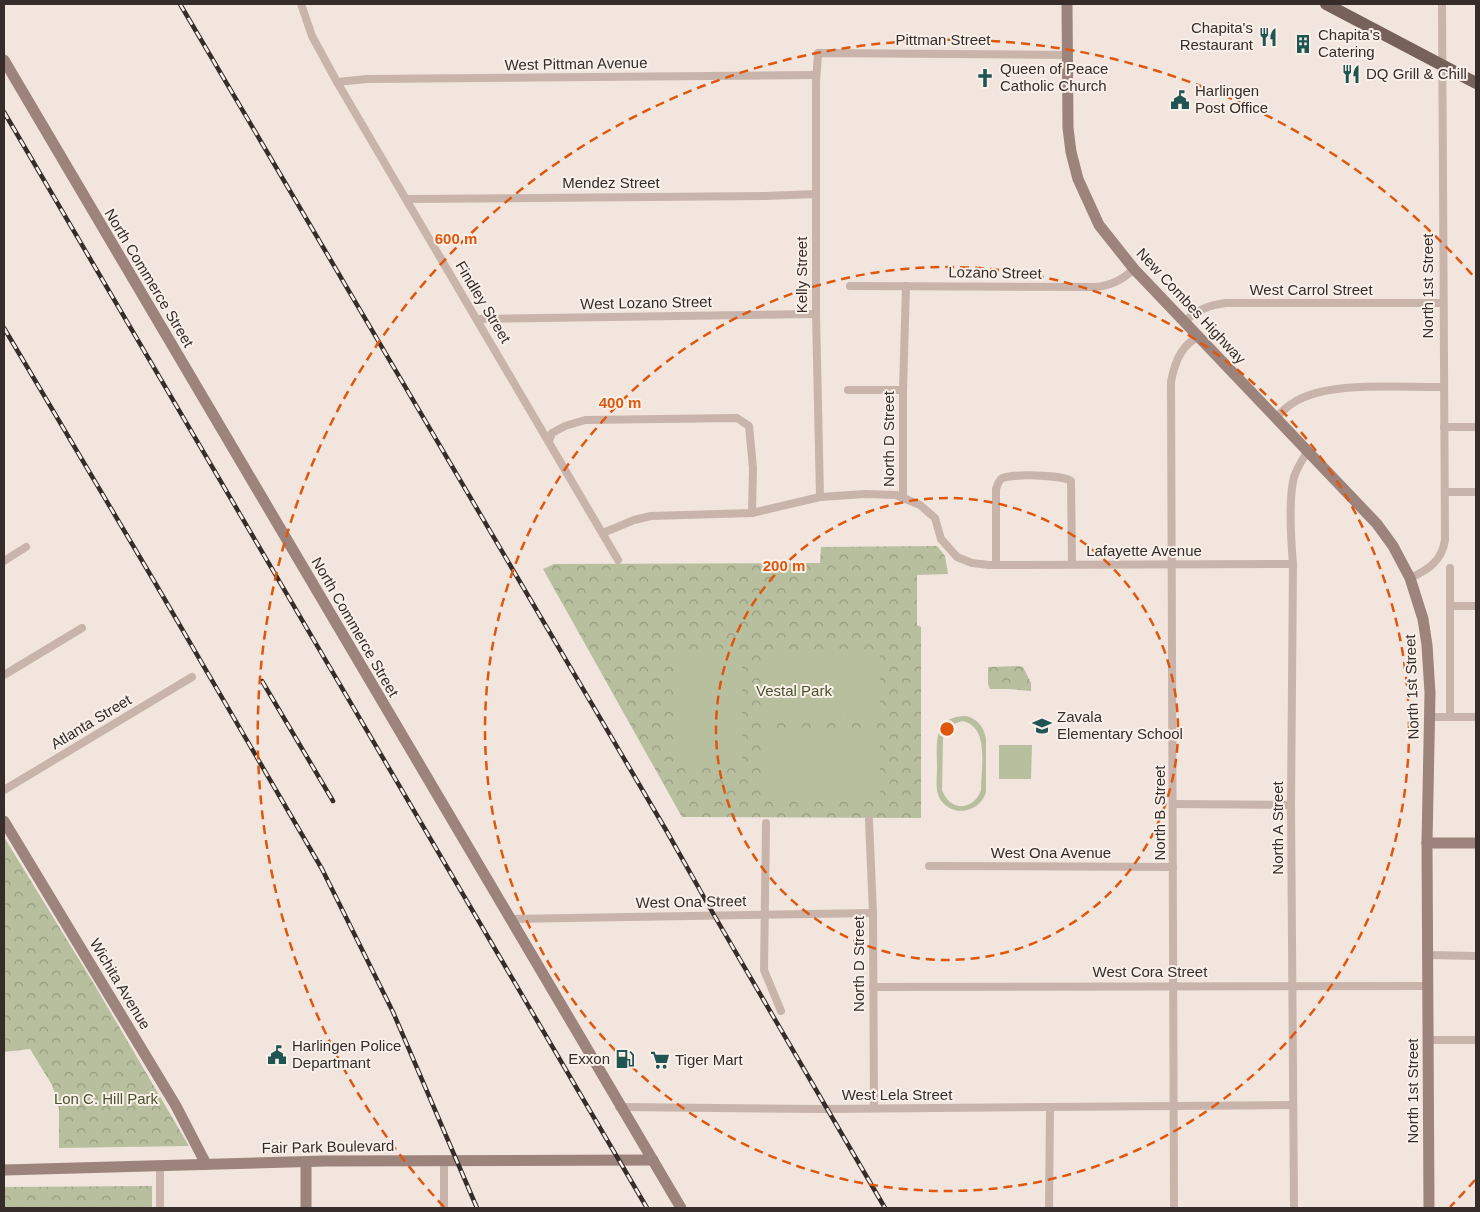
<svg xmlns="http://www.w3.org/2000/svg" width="1480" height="1212" font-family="Helvetica,sans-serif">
  <defs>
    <pattern id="park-crowns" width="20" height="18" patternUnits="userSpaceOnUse" patternTransform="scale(1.25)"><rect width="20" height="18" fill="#b8bf9e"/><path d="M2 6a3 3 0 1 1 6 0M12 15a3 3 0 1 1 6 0" fill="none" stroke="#969b81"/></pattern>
  </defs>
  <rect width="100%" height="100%" fill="#f1e5dd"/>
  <!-- park -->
  <g fill="url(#park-crowns)">
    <polygon points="937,546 945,556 948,574 917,575 917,625 921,627 921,818 682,817 543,569 554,564 820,563 821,547"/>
    <polygon points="1020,666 1023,667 1031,683 1031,691 1009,689 990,689 988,684 988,667"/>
    <polygon points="4,837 94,984 189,1146 59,1148 59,1109 56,1097 52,1085 30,1049 4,1052"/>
    <polygon points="152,1186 152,1208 4,1208 4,1187"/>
  </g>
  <!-- pitch -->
  <g fill="#b8bf9e" fill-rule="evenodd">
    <polygon points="673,649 742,649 742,765 674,766"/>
    <polygon points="763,649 880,649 880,716 763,717"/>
    <path d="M 966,716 C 978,719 984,727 986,739 L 986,792 C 980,813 952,818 940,799 C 935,791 937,778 937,769 C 937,744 932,716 966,716 ZM 962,721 C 990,726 981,768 981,790 C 974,811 950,812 942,790 L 943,738 L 949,726 Z"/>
    <polygon points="880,731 880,799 764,800 763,732"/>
    <polygon points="999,745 1032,745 1031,779 999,779"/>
  </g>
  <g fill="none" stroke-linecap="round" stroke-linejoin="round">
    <!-- street -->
    <g stroke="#c8b4aa" stroke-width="8">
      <polyline points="301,4 312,36 337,82 618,560"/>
      <polyline points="337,82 367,79 816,75"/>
      <polyline points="407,199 765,196 816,194"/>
      <path d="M 850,286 L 1096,287 C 1112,285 1122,280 1134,269"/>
      <polyline points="477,319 816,314"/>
      <path d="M 1184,322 C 1197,310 1209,305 1226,303 L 1443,303"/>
      <polyline points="848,390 903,390"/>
      <path d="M 1275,418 C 1281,413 1286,407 1293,403 C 1328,380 1402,388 1444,387"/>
      <polyline points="1444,427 1476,427"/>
      <polyline points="549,441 552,433 565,426 585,420 737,418 749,426 753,468 752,513"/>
      <polyline points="1445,492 1476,492"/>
      <polyline points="820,497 816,314 816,82 818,53 1068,55"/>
      <polyline points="903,497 903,390 906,286"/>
      <polyline points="603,533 634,520 651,516 752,513 820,497 865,494 896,495 920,505 935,518 941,539 957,557 972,563 989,565 1293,564"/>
      <polyline points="4,561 26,547"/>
      <path d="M 996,565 L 996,489 C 997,486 999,481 1001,479 C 1008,473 1064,475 1071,481 L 1072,564"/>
      <polyline points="1450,568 1450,717"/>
      <path d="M 1410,578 C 1428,570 1442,561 1445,540 L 1442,4"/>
      <polyline points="1450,606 1476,606"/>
      <polyline points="4,675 82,628"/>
      <polyline points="1429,717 1476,717"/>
      <polyline points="4,790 192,677"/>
      <polyline points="1173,804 1291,805"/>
      <polyline points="869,820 873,913 874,1108"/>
      <polyline points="766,823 764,970 781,1011"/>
      <polyline points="929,866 1173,867"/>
      <polyline points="509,919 873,913"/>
      <polyline points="1428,955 1476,956"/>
      <polyline points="873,987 1427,986"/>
      <polyline points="1428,1040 1476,1040"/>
      <polyline points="619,1107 826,1109 1293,1105"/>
      <polyline points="160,1165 160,1208"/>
      <polyline points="444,1208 444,1161"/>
      <polyline points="1049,1208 1050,1108"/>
      <path d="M 1174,1208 L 1171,382 C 1174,365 1181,344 1199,337"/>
      <path d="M 1294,1208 L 1291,805 L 1293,564 C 1291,540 1288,500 1294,477 C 1297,468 1302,460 1307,452"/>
    </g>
    <!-- secondary -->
    <g stroke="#9c837b" stroke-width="11">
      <polyline points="1067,4 1068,128 1071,152 1078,179 1099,225 1134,269 1377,524 1393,546 1410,578 1423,619 1427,645 1430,693 1427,843 1429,1208"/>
      <polyline points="4,60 681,1208"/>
      <polyline points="4,821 176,1106 206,1164"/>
      <polyline points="1427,843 1476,843"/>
      <polyline points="306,1162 306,1208"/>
      <polyline points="4,1170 325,1161 653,1160"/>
    </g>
    <!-- primary -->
    <polyline stroke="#77615b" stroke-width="12" points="1326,4 1476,83"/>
    <!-- rail casing -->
    <g stroke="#362c29" stroke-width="4.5">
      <g id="rail">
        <polyline points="180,4 666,830 714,915 885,1208"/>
        <polyline points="4,112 647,1208"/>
        <polyline points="4,328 154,581 322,869 393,1012 477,1208"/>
        <polyline points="262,681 333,801"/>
      </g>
    </g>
    <!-- rail -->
    <use href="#rail" stroke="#f9f0e9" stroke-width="2.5" stroke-dasharray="8" stroke-linecap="butt"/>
  </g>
  <!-- distance rings -->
  <g fill="none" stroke="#df570d" stroke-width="2.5" stroke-dasharray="9 6">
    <circle cx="947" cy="729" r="231"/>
    <circle cx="947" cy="729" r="462"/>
    <path d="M1475 1180A694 694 0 0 1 1450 1207M444 1207A694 694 0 1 1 1475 278"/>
  </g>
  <!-- icons -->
  <defs>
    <g id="restaurant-bare" transform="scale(1.5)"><path d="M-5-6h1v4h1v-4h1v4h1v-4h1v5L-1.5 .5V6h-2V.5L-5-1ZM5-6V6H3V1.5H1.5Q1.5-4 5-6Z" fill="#215553" stroke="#f9f0e9" stroke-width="2.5" paint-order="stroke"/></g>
    <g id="building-bare" transform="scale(1.5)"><path d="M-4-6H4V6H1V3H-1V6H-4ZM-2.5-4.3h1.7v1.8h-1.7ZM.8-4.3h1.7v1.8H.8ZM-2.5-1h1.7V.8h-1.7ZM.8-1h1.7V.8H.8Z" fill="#215553" stroke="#f9f0e9" stroke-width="2.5" paint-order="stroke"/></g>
    <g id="church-bare" transform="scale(1.5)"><path d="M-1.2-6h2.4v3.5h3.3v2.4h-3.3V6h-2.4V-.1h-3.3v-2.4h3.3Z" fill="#215553" stroke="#f9f0e9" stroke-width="2.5" paint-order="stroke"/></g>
    <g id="civic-bare" transform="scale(1.5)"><path d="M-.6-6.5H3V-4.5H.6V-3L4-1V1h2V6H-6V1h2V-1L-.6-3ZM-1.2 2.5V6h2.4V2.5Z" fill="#215553" stroke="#f9f0e9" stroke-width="2.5" paint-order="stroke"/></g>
    <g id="school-bare" transform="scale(1.5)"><path d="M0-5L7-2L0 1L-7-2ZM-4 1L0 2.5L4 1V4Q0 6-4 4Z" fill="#215553" stroke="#f9f0e9" stroke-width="2.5" paint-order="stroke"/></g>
    <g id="fuel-bare" transform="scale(1.5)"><path d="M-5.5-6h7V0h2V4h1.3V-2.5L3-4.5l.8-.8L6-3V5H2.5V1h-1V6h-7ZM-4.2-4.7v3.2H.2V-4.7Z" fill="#215553" stroke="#f9f0e9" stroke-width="2.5" paint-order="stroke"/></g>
    <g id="supermarket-bare" transform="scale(1.5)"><path d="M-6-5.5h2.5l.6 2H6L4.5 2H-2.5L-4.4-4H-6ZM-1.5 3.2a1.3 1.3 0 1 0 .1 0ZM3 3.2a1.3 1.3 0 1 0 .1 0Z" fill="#215553" stroke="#f9f0e9" stroke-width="2.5" paint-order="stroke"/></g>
  </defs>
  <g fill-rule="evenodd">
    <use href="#restaurant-bare" x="1268" y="37"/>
    <use href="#building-bare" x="1303" y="44"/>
    <use href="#restaurant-bare" x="1351" y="74"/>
    <use href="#church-bare" x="985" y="78"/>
    <use href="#civic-bare" x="1180" y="100"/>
    <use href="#school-bare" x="1042" y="726"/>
    <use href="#civic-bare" x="277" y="1055"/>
    <use href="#fuel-bare" x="625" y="1059"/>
    <use href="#supermarket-bare" x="660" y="1060"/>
  </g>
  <g text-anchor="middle" stroke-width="4" stroke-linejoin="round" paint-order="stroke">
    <!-- poi labels -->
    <g font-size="15" fill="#362c29" stroke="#f9f0e9" text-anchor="start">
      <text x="1253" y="33" text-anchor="end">Chapita's<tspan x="1253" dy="17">Restaurant</tspan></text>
      <text x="1318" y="40">Chapita's<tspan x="1318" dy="17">Catering</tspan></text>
      <text x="1000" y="74">Queen of Peace<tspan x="1000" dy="17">Catholic Church</tspan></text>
      <text x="1366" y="79">DQ Grill &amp; Chill</text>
      <text x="1195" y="96">Harlingen<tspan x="1195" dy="17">Post Office</tspan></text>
      <text x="1057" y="722">Zavala<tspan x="1057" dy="17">Elementary School</tspan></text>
      <text x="292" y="1051">Harlingen Police<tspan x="292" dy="17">Departmant</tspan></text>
      <text x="610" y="1064" text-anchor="end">Exxon</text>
      <text x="675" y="1065">Tiger Mart</text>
    </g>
    <!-- street labels -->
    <g font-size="15" fill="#362c29" stroke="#f9f0e9">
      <text x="943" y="45">Pittman Street</text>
      <text transform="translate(576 64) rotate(-1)" y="5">West Pittman Avenue</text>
      <text x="611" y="188">Mendez Street</text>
      <text transform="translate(995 273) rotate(1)" y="5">Lozano Street</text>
      <text transform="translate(802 275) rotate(-90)" y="5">Kelly Street</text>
      <text transform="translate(149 278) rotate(59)" y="5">North Commerce Street</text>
      <text transform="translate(1428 286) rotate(-90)" y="5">North 1st Street</text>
      <text x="1311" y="295">West Carrol Street</text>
      <text transform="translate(483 302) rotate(59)" y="5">Findley Street</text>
      <text transform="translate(646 303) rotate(-1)" y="5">West Lozano Street</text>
      <text transform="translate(1191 306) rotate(47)" y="5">New Combes Highway</text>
      <text transform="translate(889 439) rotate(-90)" y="5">North D Street</text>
      <text x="1144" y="556">Lafayette Avenue</text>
      <text transform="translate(355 627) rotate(60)" y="5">North Commerce Street</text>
      <text transform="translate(1412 687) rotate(-92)" y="5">North 1st Street</text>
      <text transform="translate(91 722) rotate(-31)" y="5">Atlanta Street</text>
      <text transform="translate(1160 813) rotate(-90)" y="5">North B Street</text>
      <text transform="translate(1278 828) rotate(-90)" y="5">North A Street</text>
      <text x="1051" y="858">West Ona Avenue</text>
      <text transform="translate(691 902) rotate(-1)" y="5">West Ona Street</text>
      <text transform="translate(859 964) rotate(-90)" y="5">North D Street</text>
      <text x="1150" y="977">West Cora Street</text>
      <text transform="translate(120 984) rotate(59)" y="5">Wichita Avenue</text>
      <text transform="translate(1413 1091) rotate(-90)" y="5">North 1st Street</text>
      <text x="897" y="1100">West Lela Street</text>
      <text transform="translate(328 1147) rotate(-1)" y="5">Fair Park Boulevard</text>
    </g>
    <!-- park labels -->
    <g font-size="15" fill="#49532e" stroke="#f9f0e9">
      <text x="794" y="696">Vestal Park</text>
      <text x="106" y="1104">Lon C. Hill Park</text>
    </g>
  </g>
  <circle cx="947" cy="729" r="8" fill="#df570d" stroke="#f9f0e9" stroke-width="2.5"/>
  <g font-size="15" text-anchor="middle" font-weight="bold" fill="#df570d" stroke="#f9f0e9" stroke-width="4" stroke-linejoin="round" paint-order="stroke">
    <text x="456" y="244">600 m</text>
    <text x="620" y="408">400 m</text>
    <text x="784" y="571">200 m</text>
  </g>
  <!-- border -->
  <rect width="1480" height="1212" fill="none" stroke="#362c29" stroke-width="10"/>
</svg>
